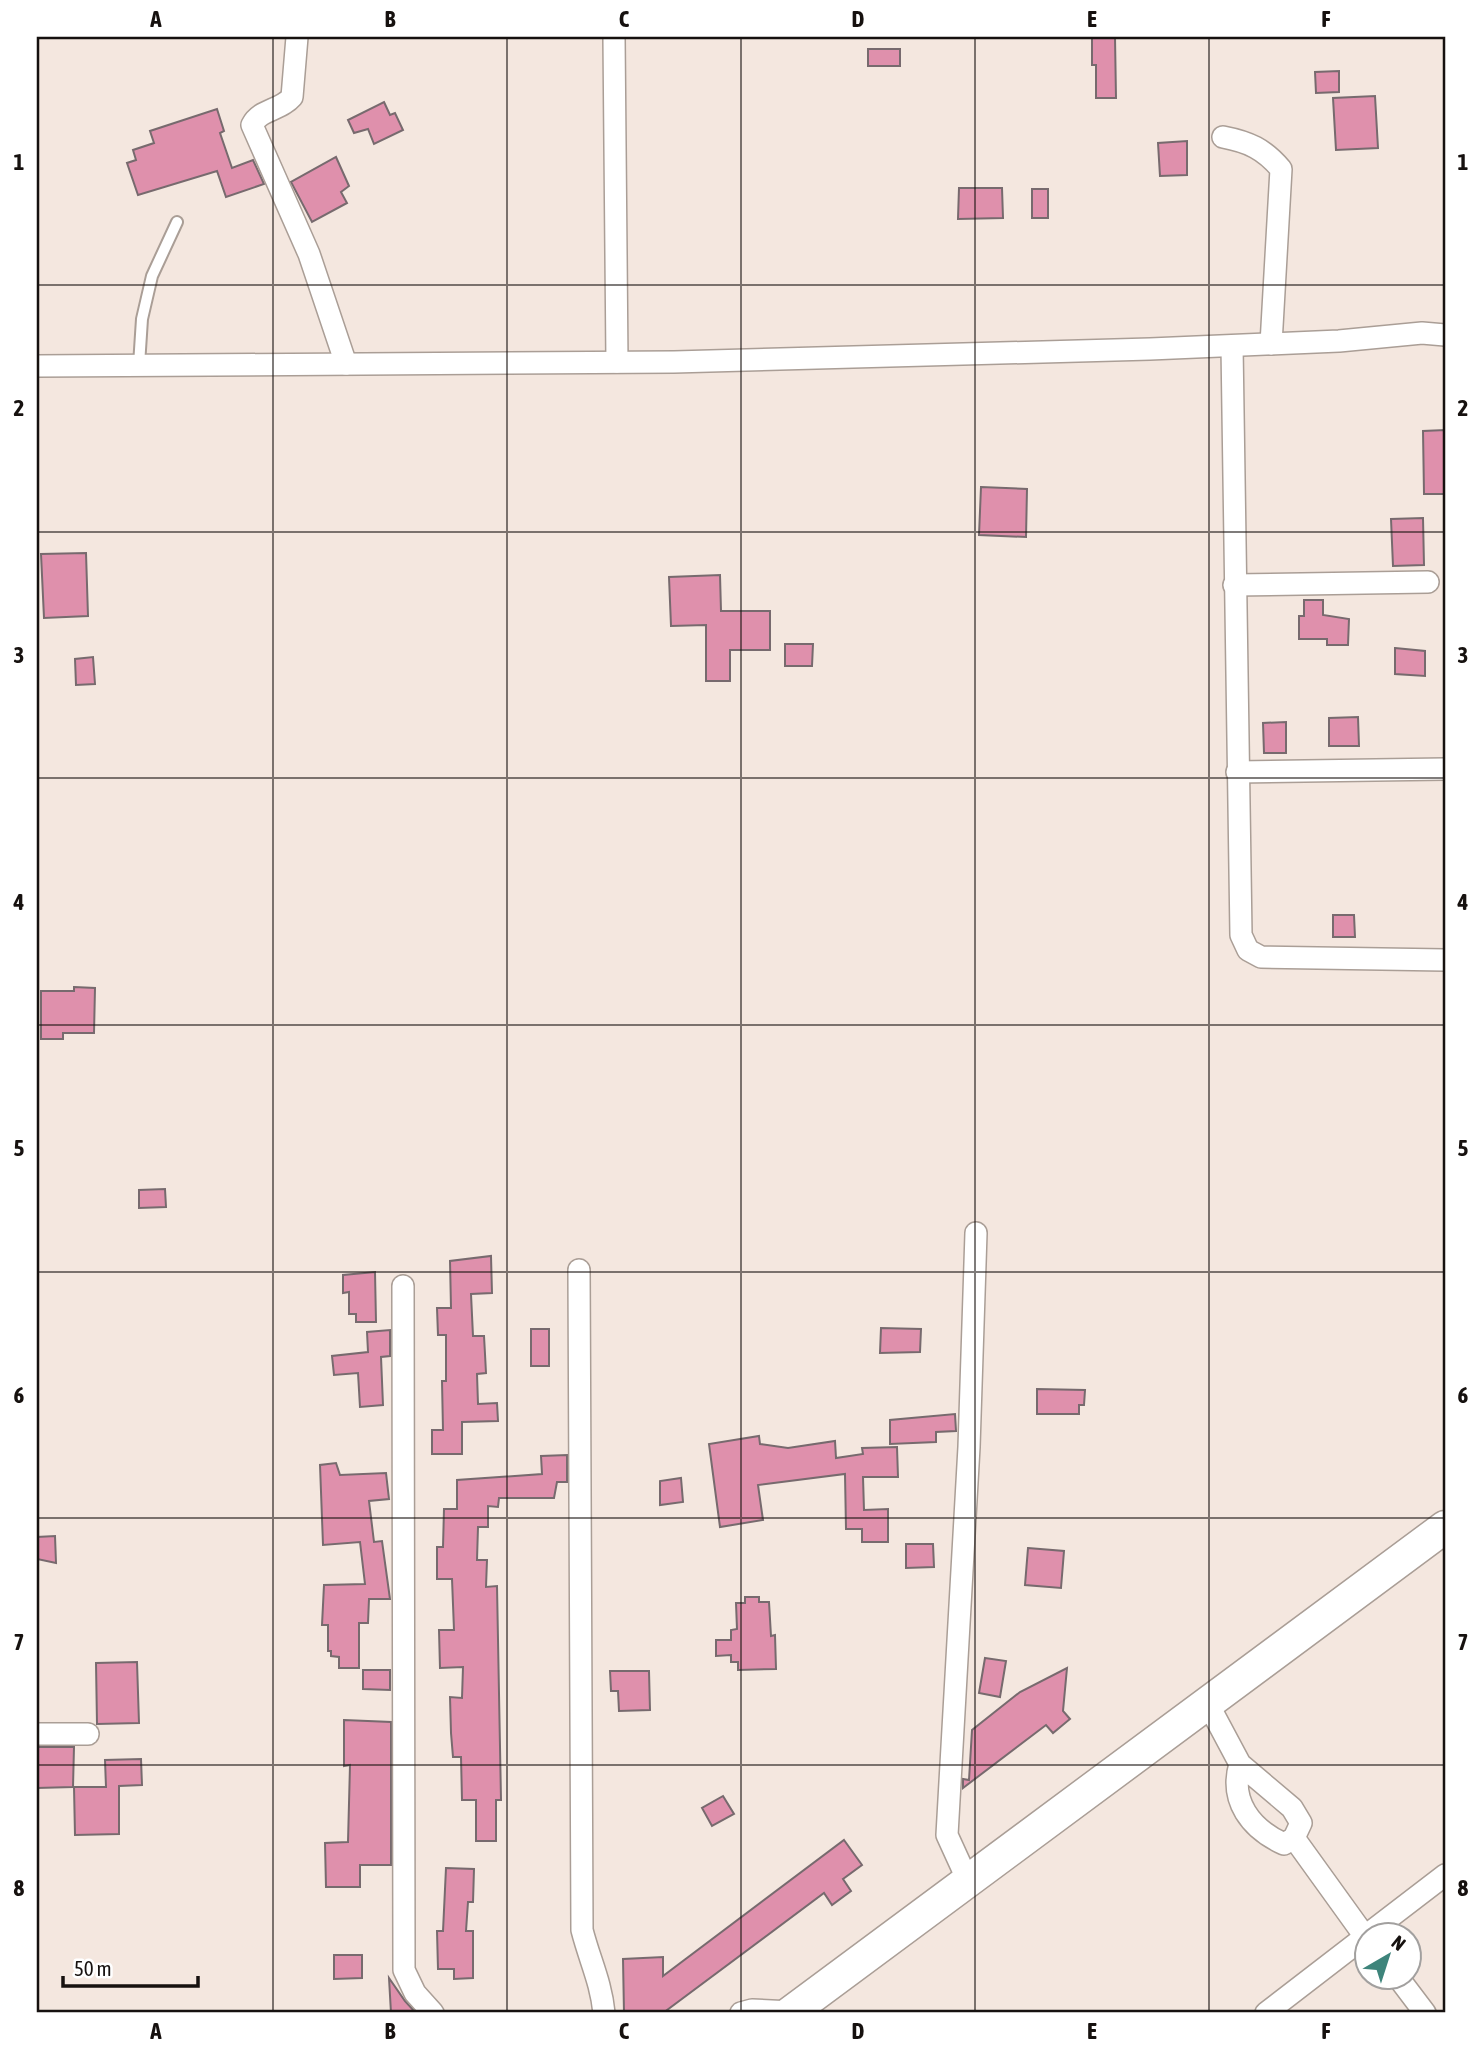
<svg xmlns="http://www.w3.org/2000/svg" width="1482" height="2050" font-family="'Asap Condensed',sans-serif">
  <rect width="100%" height="100%" fill="#f4e7df"/>
  <!-- building -->
  <g fill="#df90ac" stroke="#776a6e" stroke-width="2">
    <polygon points="1092,37 1115,37 1116,98 1096,98 1096,65 1092,65"/>
    <rect x="868" y="49" width="32" height="17"/>
    <polygon points="1339,71 1339,92 1316,93 1315,72"/>
    <polygon points="1375,96 1378,148 1336,150 1333,98"/>
    <polygon points="384,102 390,115 395,113 403,130 374,144 368,129 354,133 348,120"/>
    <polygon points="217,109 224,131 220,133 232,168 253,160 264,184 226,197 217,171 138,195 127,163 136,160 133,150 154,143 150,131"/>
    <polygon points="1187,141 1187,175 1160,176 1158,143"/>
    <polygon points="336,157 349,186 341,192 347,203 312,222 291,182"/>
    <polygon points="959,188 1002,188 1003,218 958,219"/>
    <rect x="1032" y="189" width="16" height="29"/>
    <polygon points="1445,430 1445,494 1424,494 1423,431"/>
    <polygon points="981,487 1027,489 1026,537 979,535"/>
    <polygon points="1423,518 1424,565 1393,566 1391,519"/>
    <polygon points="86,553 88,616 44,618 41,554"/>
    <polygon points="720,575 721,611 770,611 770,650 730,650 730,681 706,681 706,625 671,626 669,577"/>
    <polygon points="1304,600 1323,600 1323,615 1349,619 1348,645 1327,645 1327,639 1299,639 1299,616 1304,616"/>
    <polygon points="785,644 813,644 812,666 785,666"/>
    <polygon points="1395,648 1425,651 1425,676 1395,674"/>
    <polygon points="93,657 95,684 76,685 75,659"/>
    <polygon points="1358,717 1359,746 1329,746 1329,718"/>
    <polygon points="1286,722 1286,753 1264,753 1263,723"/>
    <polygon points="1333,915 1354,915 1355,937 1333,937"/>
    <polygon points="74,987 95,988 94,1033 63,1033 63,1039 41,1039 41,991 74,991"/>
    <polygon points="165,1189 166,1207 139,1208 139,1190"/>
    <polygon points="491,1256 492,1293 471,1294 473,1336 484,1336 485,1354 486,1373 477,1374 478,1404 497,1403 498,1421 462,1422 462,1454 432,1454 432,1430 443,1430 442,1381 446,1381 446,1335 438,1335 437,1308 451,1308 450,1261"/>
    <polygon points="375,1272 376,1322 356,1322 356,1314 349,1314 349,1292 343,1293 343,1275"/>
    <polygon points="881,1328 921,1329 920,1352 880,1353"/>
    <rect x="531" y="1329" width="18" height="37"/>
    <polygon points="390,1330 390,1356 381,1357 383,1405 360,1407 358,1373 334,1375 332,1356 368,1352 367,1332"/>
    <polygon points="1037,1389 1085,1390 1084,1405 1079,1405 1079,1414 1037,1414"/>
    <polygon points="955,1414 956,1431 936,1432 936,1442 890,1444 890,1420"/>
    <polygon points="759,1436 760,1444 788,1448 835,1441 836,1458 863,1454 862,1448 897,1447 898,1477 863,1477 864,1510 888,1509 888,1542 862,1542 862,1529 846,1529 845,1474 758,1485 763,1520 720,1527 709,1444"/>
    <polygon points="567,1455 567,1482 557,1482 554,1498 499,1498 498,1507 488,1506 488,1527 478,1527 477,1560 487,1560 486,1587 497,1586 501,1800 496,1800 496,1841 476,1841 476,1800 462,1800 461,1757 453,1757 451,1733 450,1697 462,1698 463,1667 440,1668 439,1630 454,1630 452,1579 437,1579 437,1547 443,1547 444,1509 457,1509 457,1480 542,1474 541,1456"/>
    <polygon points="336,1463 340,1475 386,1473 389,1499 369,1501 374,1542 382,1541 390,1599 369,1599 368,1623 359,1623 359,1668 339,1668 339,1657 331,1656 331,1651 328,1651 328,1625 322,1625 324,1585 365,1584 360,1542 323,1545 320,1465"/>
    <polygon points="681,1478 683,1502 660,1505 660,1481"/>
    <polygon points="55,1536 56,1563 37,1559 37,1537"/>
    <polygon points="906,1544 933,1544 934,1567 906,1568"/>
    <polygon points="1028,1548 1064,1551 1061,1588 1025,1585"/>
    <polygon points="745,1597 759,1597 759,1602 769,1602 771,1636 775,1635 776,1669 738,1670 738,1662 731,1662 731,1655 716,1656 716,1640 731,1640 731,1630 737,1629 736,1603 745,1603"/>
    <polygon points="985,1658 1006,1661 1000,1697 979,1693"/>
    <polygon points="137,1662 139,1723 97,1724 96,1663"/>
    <polygon points="1067,1668 1063,1711 1070,1719 1053,1733 1046,1725 963,1788 963,1779 969,1780 972,1730 1020,1692"/>
    <polygon points="363,1670 390,1670 390,1690 363,1689"/>
    <polygon points="610,1671 649,1671 650,1710 619,1711 618,1691 611,1691"/>
    <polygon points="344,1720 391,1722 391,1865 360,1865 360,1887 326,1887 325,1843 348,1842 350,1765 344,1766"/>
    <polygon points="37,1747 74,1747 73,1787 37,1788"/>
    <polygon points="141,1759 142,1785 119,1786 119,1834 75,1835 74,1787 106,1787 105,1760"/>
    <polygon points="723,1796 734,1814 712,1826 702,1808"/>
    <polygon points="844,1840 862,1865 843,1879 851,1891 832,1905 824,1893 663,2013 624,2013 623,1959 663,1957 663,1976"/>
    <polygon points="446,1868 474,1869 473,1902 468,1902 466,1931 473,1931 473,1978 454,1979 454,1969 438,1969 437,1931 443,1931"/>
    <polygon points="334,1955 362,1955 362,1978 334,1979"/>
    <polygon points="389,1978 405,2001 416,2013 391,2013"/>
  </g>
  <g fill="none" stroke-linecap="round" stroke-linejoin="round">
    <!-- lane casing -->
    <g stroke="#aa9e96" stroke-width="14">
      <polyline id="lane" points="139,365 142,319 152,276 177,222"/>
    </g>
    <!-- street casing -->
    <g stroke="#aa9e96" stroke-width="24">
      <g id="street">
        <path d="M 297,37 L 292,97 C 280,111 260,109 252,125 L 309,254 L 346,364"/>
        <polyline points="614,37 617,362"/>
        <path d="M 1223,137 C 1249,142 1264,149 1281,169 L 1271,344"/>
        <polyline points="1232,346 1241,935 1248,950 1261,957 1445,960"/>
        <polyline points="37,366 674,362 1150,349 1339,341 1422,333 1445,335"/>
        <polyline points="1234,585 1428,582"/>
        <polyline points="1237,772 1445,769"/>
        <path d="M 579,1270 L 582,1930 C 590,1961 601,1982 604,2013"/>
        <polyline points="403,1286 404,1970 415,1993 433,2013"/>
        <path d="M 1208,1704 L 1240,1764 L 1292,1808 L 1301,1823 L 1294,1838 L 1284,1844 C 1251,1829 1229,1801 1240,1764"/>
        <polyline points="37,1734 88,1734"/>
        <polyline points="1294,1838 1366,1938"/>
        <polyline points="968,1881 947,1835 969,1447 976,1233"/>
        <polyline points="1368,1934 1445,1875"/>
        <polyline points="1397,1976 1425,2013"/>
        <polyline points="741,2013 752,2010 792,2012"/>
        <polyline points="1266,2013 1366,1936"/>
      </g>
    </g>
    <!-- secondary casing -->
    <g stroke="#aa9e96" stroke-width="35">
      <polyline id="secondary" points="790,2013 1445,1527"/>
    </g>
    <!-- lane -->
    <use href="#lane" stroke="#fff" stroke-width="10"/>
    <!-- street -->
    <use href="#street" stroke="#fff" stroke-width="21"/>
    <!-- secondary -->
    <use href="#secondary" stroke="#fff" stroke-width="32"/>
  </g>
  <!-- grid -->
  <path fill="none" stroke="#16110f" stroke-width="2" stroke-opacity="0.55" d="M 273,37 L 273,2013M 507,37 L 507,2013M 741,37 L 741,2013M 975,37 L 975,2013M 1209,37 L 1209,2013M 37,285 L 1445,285M 37,532 L 1445,532M 37,778 L 1445,778M 37,1025 L 1445,1025M 37,1272 L 1445,1272M 37,1518 L 1445,1518M 37,1765 L 1445,1765"/>
  <!-- border -->
  <rect width="1482" height="2050" fill="none" stroke="#ffffff" stroke-width="77"/>
  <!-- north arrow -->
  <g transform="translate(1388 1956) rotate(39)"><circle r="33" fill="#ffffff" stroke="#a2a09f" stroke-width="2"/>
  <path d="M0-5L12 26L0 18L-12 26Z" fill="#3e847b"/>
  <text y="-10" font-size="19" font-weight="bold" text-anchor="middle" fill="#16110f">N</text>
  </g>
  <!-- scale -->
  <path d="M63 1976v10h135v-10" fill="none" stroke="#16110f" stroke-width="3.5"/>
  <text x="74" y="1976" font-size="21" fill="#16110f" stroke="#ffffff" stroke-width="5" paint-order="stroke">50 m</text>
  <rect x="38" y="38" width="1406" height="1973" fill="none" stroke="#16110f" stroke-width="2.5"/>
  <g font-size="23" text-anchor="middle" font-weight="bold" fill="#16110f">
    <text x="156" y="27">A</text>
    <text x="390" y="27">B</text>
    <text x="624" y="27">C</text>
    <text x="858" y="27">D</text>
    <text x="1092" y="27">E</text>
    <text x="1326" y="27">F</text>
    <text x="19" y="170">1</text>
    <text x="1463" y="170">1</text>
    <text x="19" y="416">2</text>
    <text x="1463" y="416">2</text>
    <text x="19" y="663">3</text>
    <text x="1463" y="663">3</text>
    <text x="19" y="910">4</text>
    <text x="1463" y="910">4</text>
    <text x="19" y="1156">5</text>
    <text x="1463" y="1156">5</text>
    <text x="19" y="1403">6</text>
    <text x="1463" y="1403">6</text>
    <text x="19" y="1650">7</text>
    <text x="1463" y="1650">7</text>
    <text x="19" y="1896">8</text>
    <text x="1463" y="1896">8</text>
    <text x="156" y="2039">A</text>
    <text x="390" y="2039">B</text>
    <text x="624" y="2039">C</text>
    <text x="858" y="2039">D</text>
    <text x="1092" y="2039">E</text>
    <text x="1326" y="2039">F</text>
  </g>
</svg>
